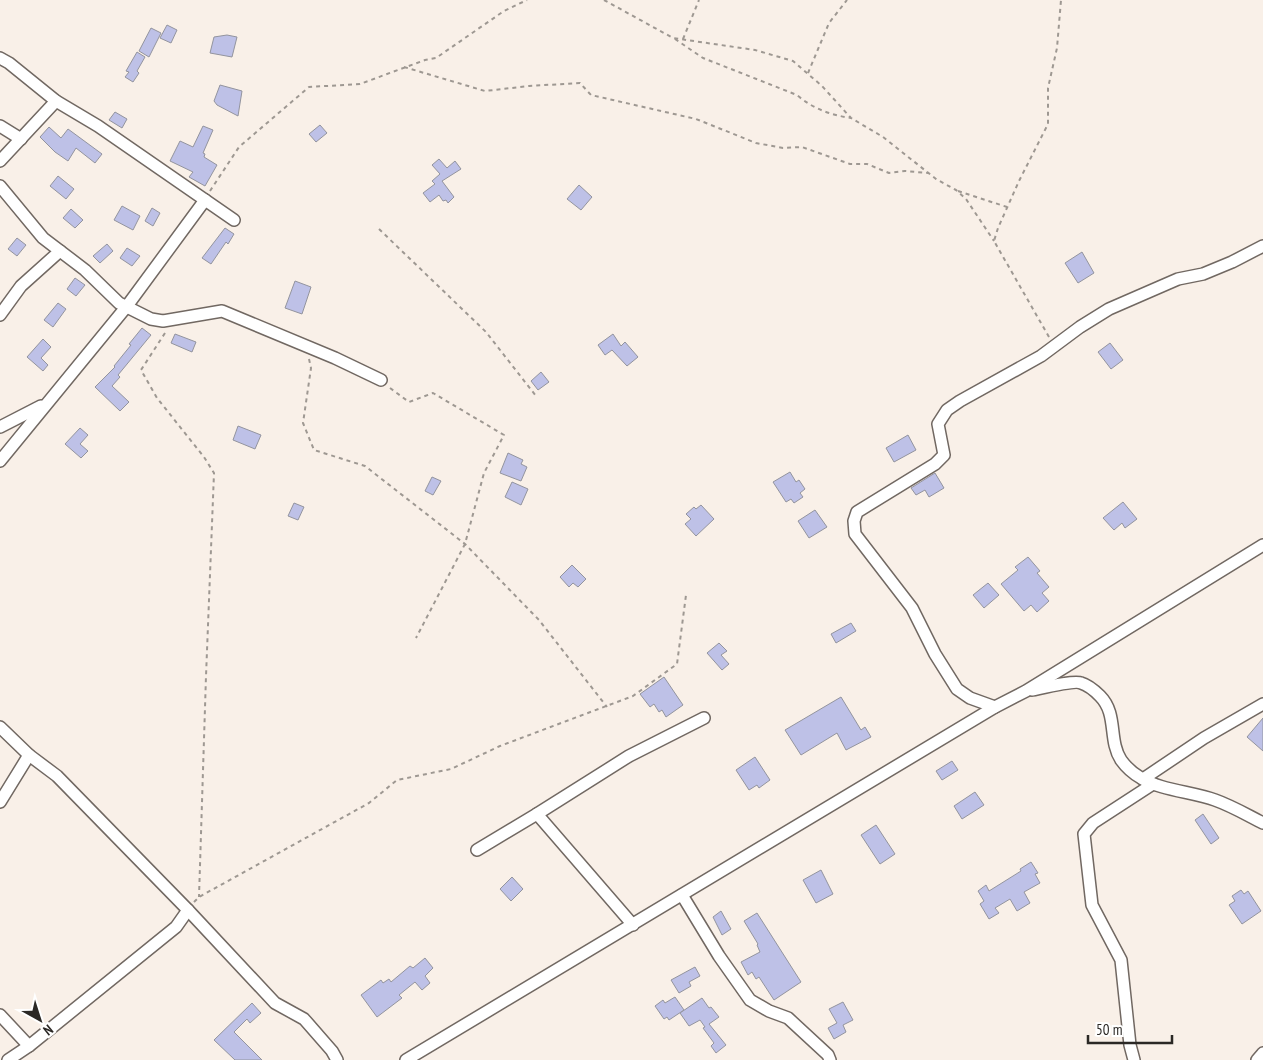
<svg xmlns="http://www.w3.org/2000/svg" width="1263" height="1060" font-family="'PT Sans Narrow',sans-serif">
  <rect width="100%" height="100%" fill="#f9f0e8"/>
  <!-- building -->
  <g fill="#bec1e7" stroke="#93949e">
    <polygon points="167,25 177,30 171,43 160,38"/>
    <polygon points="151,28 161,33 149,57 139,51"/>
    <polygon points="227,35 237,37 232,57 210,53 214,37"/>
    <polygon points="137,52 145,57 137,71 139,73 133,82 125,77 129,72 126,71"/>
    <polygon points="220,85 242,91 238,116 217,105 214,101"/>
    <polygon points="115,112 127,119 122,128 109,120"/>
    <polygon points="320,125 327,133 316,142 309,134"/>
    <polygon points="203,126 213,130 203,153 205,154 204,157 217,165 205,186 189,177 193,172 170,161 180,141 193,147"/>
    <polygon points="49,127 61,138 68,129 102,154 95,163 76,148 68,161 55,152 40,137"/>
    <polygon points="439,159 447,168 455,161 461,169 442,181 454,197 448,203 446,200 443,201 439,195 430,202 423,193 435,184 432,181 440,174 432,165"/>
    <polygon points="58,176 74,189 66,199 50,186"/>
    <polygon points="579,185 592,197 581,210 567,199"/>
    <polygon points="122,206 140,216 133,230 114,220"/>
    <polygon points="152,208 160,213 153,226 145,221"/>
    <polygon points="71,209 83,220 75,228 63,218"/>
    <polygon points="225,228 234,234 228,244 226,242 211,264 202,258"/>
    <polygon points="17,238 26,245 17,256 8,249"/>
    <polygon points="107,244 113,251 100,263 93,256"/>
    <polygon points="127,248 140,256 132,266 120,258"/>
    <polygon points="1082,252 1094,273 1078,283 1065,263"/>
    <polygon points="75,278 85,285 76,296 67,289"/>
    <polygon points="295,281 311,287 302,314 285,308"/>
    <polygon points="58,303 66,309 53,327 44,320"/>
    <polygon points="142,328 151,335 118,375 120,377 112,386 129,402 120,411 95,387 115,367 114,366 131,345 129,344"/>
    <polygon points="175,334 196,342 192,352 171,343"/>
    <polygon points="613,334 621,346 625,342 638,357 627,366 612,350 605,355 598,345"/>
    <polygon points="43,339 51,347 41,358 48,365 43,371 27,357"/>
    <polygon points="1110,343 1123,360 1111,369 1098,352"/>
    <polygon points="541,372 549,382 538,390 531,381"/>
    <polygon points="238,426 261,435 255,449 233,440"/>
    <polygon points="80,428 88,435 80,444 88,451 81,458 65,444"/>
    <polygon points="908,435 916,450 894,462 886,448"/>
    <polygon points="508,453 523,460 521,464 527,467 521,481 500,473"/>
    <polygon points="790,472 796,482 799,480 805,489 800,493 803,497 794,503 791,499 786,502 773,482"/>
    <polygon points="935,473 944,488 929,497 925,490 916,495 911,488"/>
    <polygon points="432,477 441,481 433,495 425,491"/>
    <polygon points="512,482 528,489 521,505 505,497"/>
    <polygon points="1123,502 1137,519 1125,528 1122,523 1114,530 1103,518"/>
    <polygon points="294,503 304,507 298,520 288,516"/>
    <polygon points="701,505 714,519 696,536 685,524 691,519 686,514 694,507 696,509"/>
    <polygon points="815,510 827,527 809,538 798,521"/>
    <polygon points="1028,557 1040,571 1037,573 1049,587 1042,593 1049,601 1037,612 1031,605 1024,611 1001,584 1018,570 1015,567"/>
    <polygon points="572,565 586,579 578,587 573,583 569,587 560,577"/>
    <polygon points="988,583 999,595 984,608 973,595"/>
    <polygon points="851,623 856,631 836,643 831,634"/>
    <polygon points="719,643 727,651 721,655 729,664 722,670 707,653"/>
    <polygon points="664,677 683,705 666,717 662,710 659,712 654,704 650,707 640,694"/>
    <polygon points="841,697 861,730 865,727 871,737 846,750 837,733 801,755 785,730"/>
    <polygon points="1263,718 1263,751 1247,737"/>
    <polygon points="755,757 770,780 759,788 757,785 749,790 736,770"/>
    <polygon points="952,761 958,770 942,780 936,771"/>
    <polygon points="975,792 984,805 962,819 954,806"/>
    <polygon points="1203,814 1219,838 1211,844 1195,820"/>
    <polygon points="876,825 895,854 880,864 861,835"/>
    <polygon points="1031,862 1038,873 1035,874 1040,883 1024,892 1030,903 1017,911 1010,899 995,908 999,913 989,919 980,904 984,901 978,891 986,885 989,891 1021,871 1020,869"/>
    <polygon points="821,870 833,894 816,903 803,880"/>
    <polygon points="512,877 523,889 511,901 500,889"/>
    <polygon points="1241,890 1244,894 1248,891 1261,911 1242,924 1229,905 1235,901 1232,896"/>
    <polygon points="721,911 731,929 722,935 713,917"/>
    <polygon points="757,913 801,982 774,1000 759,977 756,979 752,972 748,975 741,962 760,952 757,945 758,944 744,921"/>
    <polygon points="425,958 433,968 425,976 430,983 422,990 415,982 399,995 402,998 377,1017 361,995 381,980 383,983 389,979 391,982 410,966 413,968"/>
    <polygon points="695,967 700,976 689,982 691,986 679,993 671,980"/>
    <polygon points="675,997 684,1010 669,1020 667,1017 664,1019 655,1006 663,1000 665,1003"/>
    <polygon points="702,998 709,1008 711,1007 719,1017 709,1024 726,1045 716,1053 711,1046 714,1043 703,1028 705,1027 700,1020 689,1026 680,1013"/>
    <polygon points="843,1002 853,1020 843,1025 846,1032 834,1039 828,1028 837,1023 829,1009"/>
    <polygon points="252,1003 261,1013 250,1023 247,1019 234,1032 262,1060 235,1060 214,1040"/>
  </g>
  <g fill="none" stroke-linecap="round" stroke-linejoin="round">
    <!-- minor casing -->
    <g stroke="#716862" stroke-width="14">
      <g id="minor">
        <polyline points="0,58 9,63 56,101 98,126 234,220"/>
        <polyline points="0,126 21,139"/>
        <polyline points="0,161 56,101"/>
        <polyline points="0,186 43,238 85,270 119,303 151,319 163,321 222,311 335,358 381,380"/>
        <polyline points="0,315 21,286 60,251"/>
        <polyline points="0,427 41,406"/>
        <polyline points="0,461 127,306 205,200"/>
        <path d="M 1032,690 C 1042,688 1075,680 1081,683 C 1088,685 1095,691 1100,696 C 1118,714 1108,740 1121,760 C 1126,767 1134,774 1141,778 C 1160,790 1193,792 1215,800 C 1232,806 1247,815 1263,823"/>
        <polyline points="995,707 970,698 957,689 935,654 912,608 855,534 854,521 857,512 935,464 944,455 938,424 947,410 960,401 1041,356 1080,327 1109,309 1178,279 1203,274 1232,262 1263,246"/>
        <polyline points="0,727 29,755 57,776 188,910 275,1003 304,1019 332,1051 337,1060"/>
        <polyline points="1143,779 1204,738 1263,704"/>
        <polyline points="0,802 29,755"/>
        <polyline points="477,850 537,814"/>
        <polyline points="682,895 719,956 750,1000 769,1011 788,1018 828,1055 830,1060"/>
        <polyline points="633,925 537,814 629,756 704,718"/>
        <polyline points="0,1015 29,1046"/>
        <polyline points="8,1060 29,1046 176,927 188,910"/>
        <polyline points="406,1060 995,707 1026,691 1263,545"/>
        <polyline points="1134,1060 1130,1045 1121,960 1092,905 1084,834 1093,823 1153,784"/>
        <polyline points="1257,1060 1263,1053"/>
      </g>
    </g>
    <!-- path -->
    <g stroke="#9e9892" stroke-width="2" stroke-dasharray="4 4" stroke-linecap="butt">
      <polyline points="604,0 673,38 755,50 793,61 822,86 851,118 883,137 936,179 956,190 966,199 994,241"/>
      <path d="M 675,39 L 703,58 L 797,95 C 813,109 831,115 851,118"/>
      <polyline points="683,39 699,0"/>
      <polyline points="404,67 485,91 529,86 580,83 591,95 696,119 756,143 783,148 802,147 850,164 867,164 889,173 905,171 928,173"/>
      <polyline points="808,73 829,23 847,0"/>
      <polyline points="210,191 239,147 309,87 360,84 425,60 436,58 504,11 527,0"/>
      <polyline points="958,191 1007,207"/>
      <polyline points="379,229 486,332 536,396"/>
      <polyline points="165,333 141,370 157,398 204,457 214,473 206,676 199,897"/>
      <polyline points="1049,337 994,241 998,228 1019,181 1048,124 1048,88 1057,48 1061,0"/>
      <polyline points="309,359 311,368 303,423 314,450 365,466 465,544 539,620 607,707"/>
      <polyline points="390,388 409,402 433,393 504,435 484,473 465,544 416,638"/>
      <polyline points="194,902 199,897 369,803 397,780 451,769 500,746 633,696 677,664 686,595"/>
    </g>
    <!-- minor -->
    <use href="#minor" stroke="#fff" stroke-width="11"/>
  </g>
  <!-- north arrow -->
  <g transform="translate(40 1020) rotate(141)" stroke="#ffffff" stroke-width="4" paint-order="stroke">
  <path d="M0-4L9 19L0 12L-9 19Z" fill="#2b2825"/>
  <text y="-8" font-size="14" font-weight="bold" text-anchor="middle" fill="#2b2825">N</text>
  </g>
  <!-- scale -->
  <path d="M1088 1035v8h84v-8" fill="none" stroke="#2b2825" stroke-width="2.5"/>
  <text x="1096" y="1035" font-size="15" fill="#2b2825" stroke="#ffffff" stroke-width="4" paint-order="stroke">50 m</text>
</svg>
